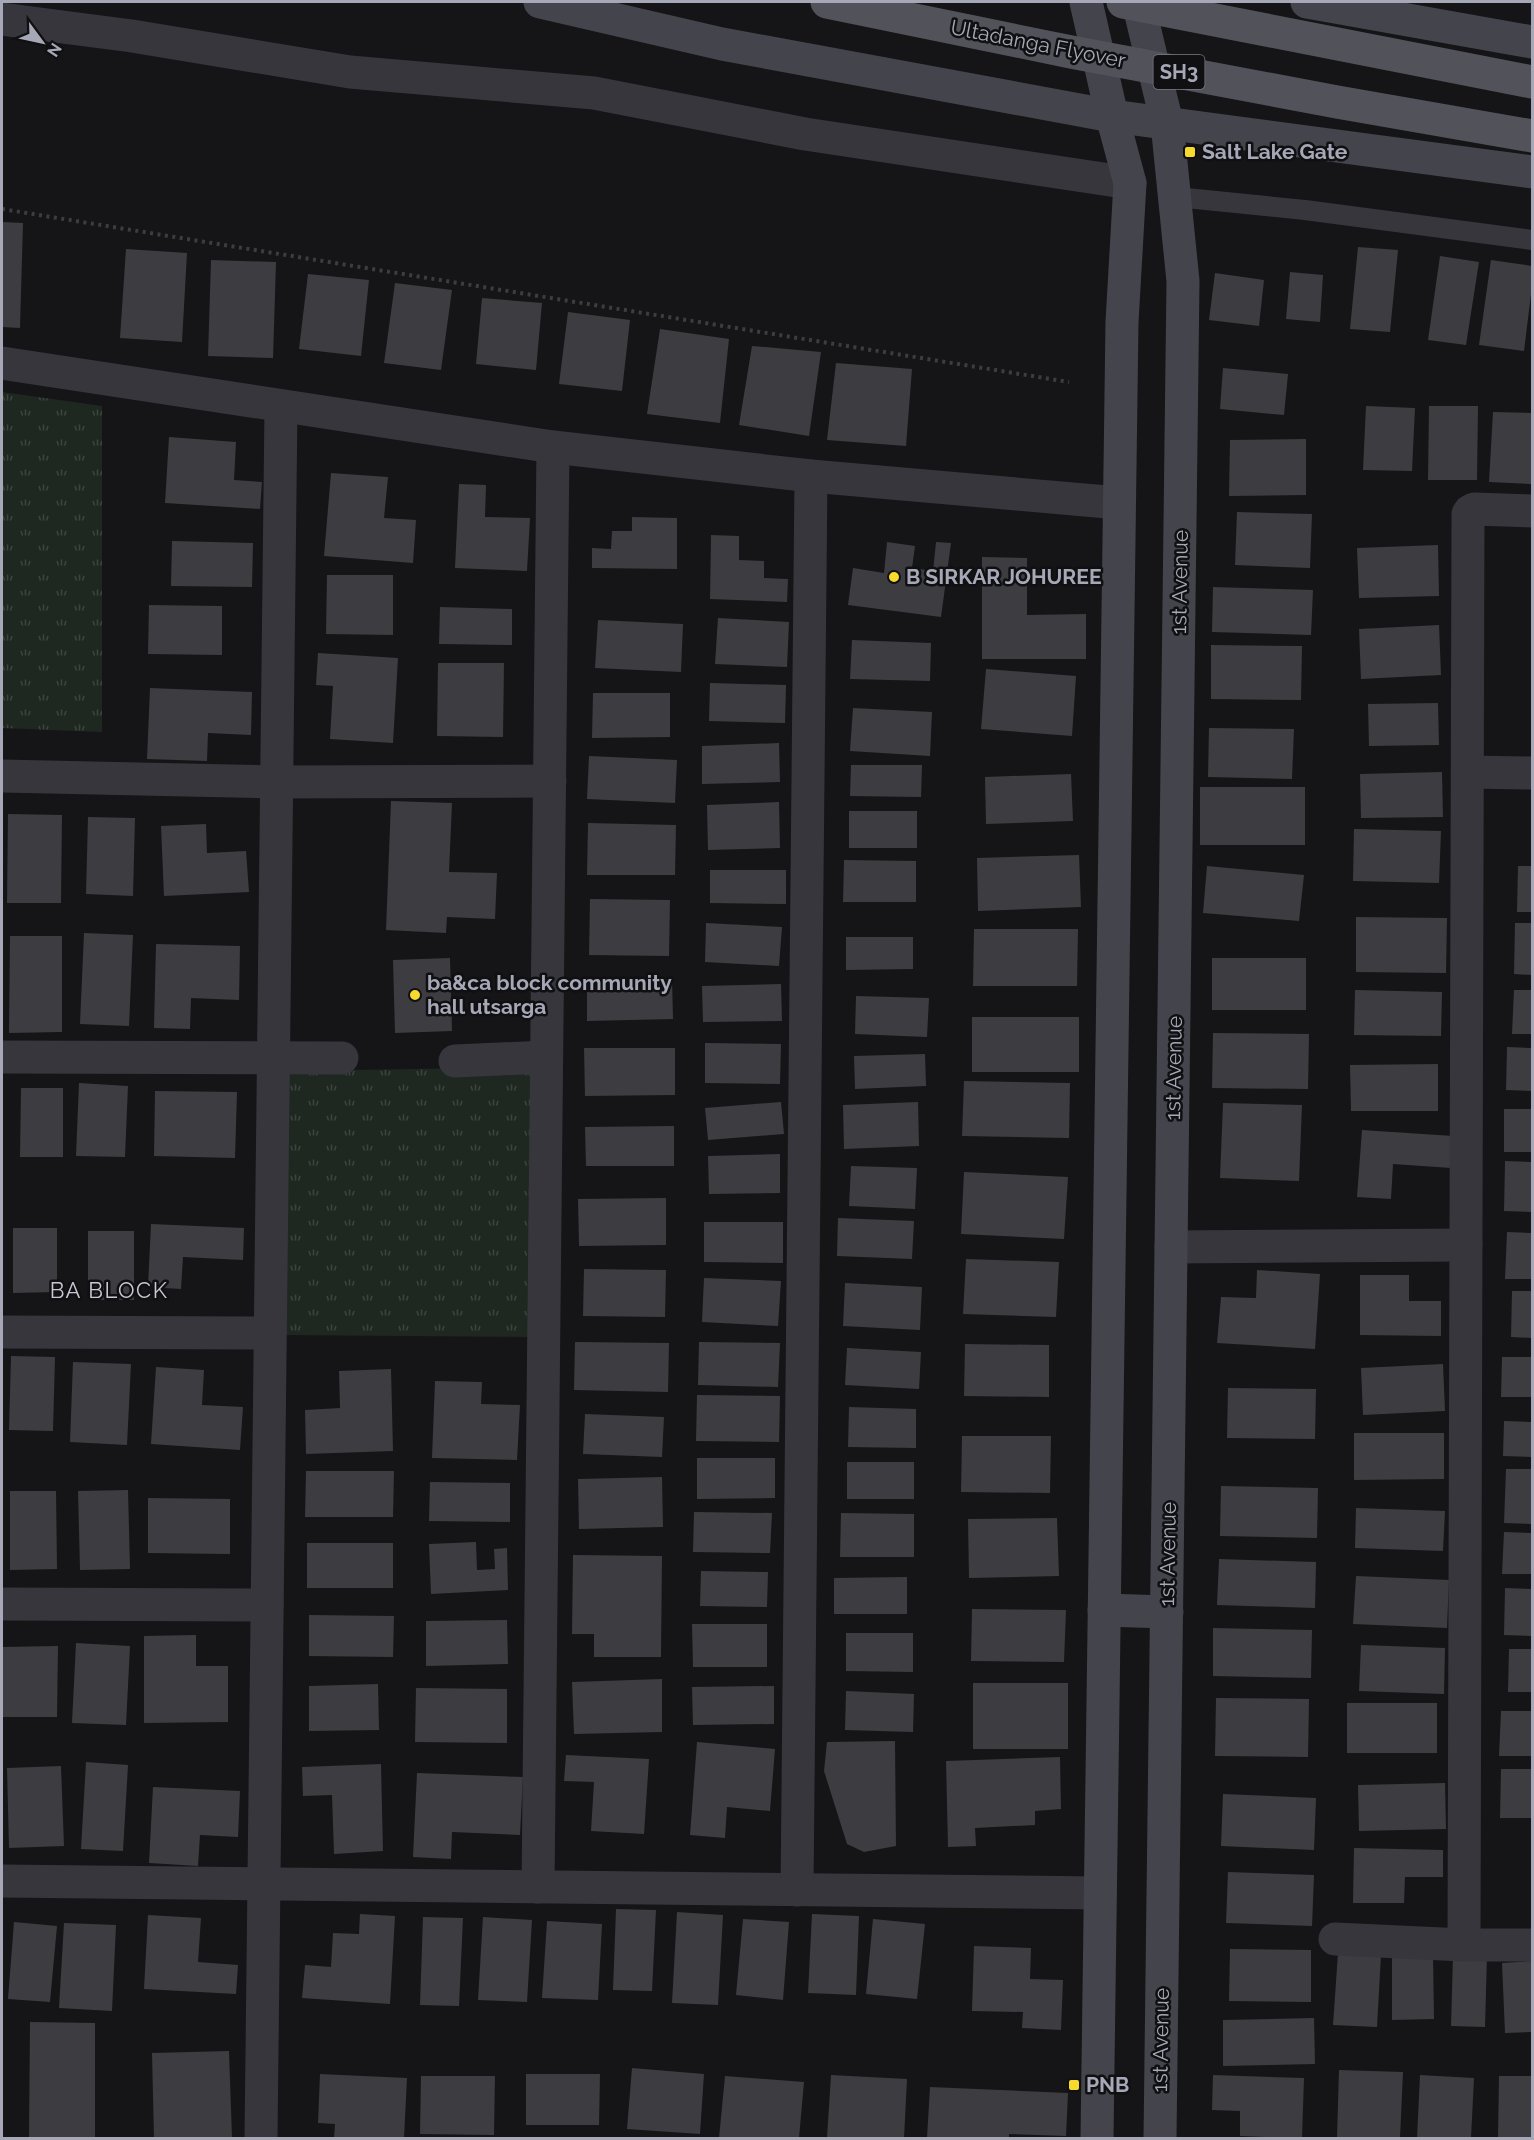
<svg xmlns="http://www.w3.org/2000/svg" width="1534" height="2140" font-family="Raleway,sans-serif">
  <defs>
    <pattern id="park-tufts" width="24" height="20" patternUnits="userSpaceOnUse" patternTransform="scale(1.5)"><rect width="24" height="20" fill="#1f2721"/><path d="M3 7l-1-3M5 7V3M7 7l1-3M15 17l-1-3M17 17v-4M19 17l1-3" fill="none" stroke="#3d443f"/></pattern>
  </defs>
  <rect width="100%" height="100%" fill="#151517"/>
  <!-- park -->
  <g fill="url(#park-tufts)">
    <polygon points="2,392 102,406 102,732 2,728"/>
    <polygon points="538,1067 532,1337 284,1335 288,1071"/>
  </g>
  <!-- building -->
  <g fill="#3d3c41">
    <polygon points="2,222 23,223 20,328 2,327"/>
    <polygon points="1358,247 1398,250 1390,332 1350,329"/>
    <polygon points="126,249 187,253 182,342 120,338"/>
    <polygon points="1440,256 1479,262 1466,345 1428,340"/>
    <polygon points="211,260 276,262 273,358 208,356"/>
    <polygon points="1491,260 1532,266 1532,286 1524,351 1479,345"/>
    <polygon points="1290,272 1323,275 1320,322 1286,319"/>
    <polygon points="1215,273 1264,280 1259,326 1209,320"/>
    <polygon points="308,274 369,280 361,356 299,349"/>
    <polygon points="395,283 452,290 441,370 384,363"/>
    <polygon points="482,298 542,303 536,370 476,364"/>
    <polygon points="568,312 630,320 622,391 559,384"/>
    <polygon points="660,329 729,339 720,423 647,414"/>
    <polygon points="752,346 821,352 809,436 739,425"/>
    <polygon points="836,363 912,369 906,446 827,440"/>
    <polygon points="1223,368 1288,374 1284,415 1220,409"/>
    <polygon points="1366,406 1415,408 1412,471 1363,470"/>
    <polygon points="1429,406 1478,406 1477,480 1428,480"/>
    <polygon points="1493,412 1532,413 1531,484 1489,482"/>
    <polygon points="169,437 236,442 234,480 262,482 260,509 165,503"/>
    <polygon points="1306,439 1306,495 1229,496 1230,440"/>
    <polygon points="331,473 388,477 384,518 416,520 413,563 324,556"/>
    <polygon points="459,484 486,485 485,517 530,518 527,571 455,568"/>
    <polygon points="1237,512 1312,514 1310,568 1235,565"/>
    <polygon points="632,517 677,518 677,569 592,568 592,548 611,549 612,531 632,531"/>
    <polygon points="711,535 739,536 739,560 764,561 764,578 788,579 787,602 710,599"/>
    <polygon points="172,541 253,543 252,587 171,586"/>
    <polygon points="887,542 915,546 912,568 933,571 936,542 951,543 941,617 848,605 853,568 884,573"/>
    <polygon points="1438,545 1439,596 1359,598 1357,548"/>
    <polygon points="982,557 1027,558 1027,615 1086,614 1086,659 982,659"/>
    <polygon points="327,575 393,575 393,635 326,634"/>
    <polygon points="1213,587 1313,590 1311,635 1212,632"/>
    <polygon points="149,605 222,606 222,655 148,654"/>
    <polygon points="440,607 512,609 512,645 439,644"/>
    <polygon points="718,618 789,622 787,667 715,664"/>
    <polygon points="598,620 683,624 681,672 595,668"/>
    <polygon points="1439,625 1441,675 1361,679 1359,629"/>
    <polygon points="852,640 931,643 930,681 850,679"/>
    <polygon points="1211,645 1302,646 1301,700 1211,699"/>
    <polygon points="318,653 398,658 393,743 330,739 333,686 316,685"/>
    <polygon points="438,663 504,663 503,737 437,736"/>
    <polygon points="986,669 1076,676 1072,736 981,729"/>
    <polygon points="710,683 786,685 785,723 709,721"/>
    <polygon points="150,688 252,692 251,735 208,733 207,761 147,759"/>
    <polygon points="593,693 670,693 670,737 592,738"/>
    <polygon points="1438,703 1439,745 1369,746 1368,704"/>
    <polygon points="853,708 932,712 930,756 850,751"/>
    <polygon points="1209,728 1294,729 1292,779 1208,777"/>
    <polygon points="779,743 780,782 702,784 702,746"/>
    <polygon points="589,756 677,760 675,803 587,799"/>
    <polygon points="851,765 922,765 921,797 850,796"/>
    <polygon points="1442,772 1443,817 1361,818 1360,774"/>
    <polygon points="1071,774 1073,821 986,824 985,777"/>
    <rect x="1200" y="787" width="105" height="58"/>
    <polygon points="391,801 452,803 449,872 497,873 495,919 447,917 446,933 386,930"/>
    <polygon points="779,802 780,848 708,850 707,805"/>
    <rect x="849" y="811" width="68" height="37"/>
    <polygon points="8,814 62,815 61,903 7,903"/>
    <polygon points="88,817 135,818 133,896 86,894"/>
    <polygon points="588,823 676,825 675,875 587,875"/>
    <polygon points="206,824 207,853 246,851 249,892 164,896 161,826"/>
    <polygon points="1354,829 1441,831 1439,883 1353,881"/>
    <polygon points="1079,855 1081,907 978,911 977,858"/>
    <polygon points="844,860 916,861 916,902 843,902"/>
    <polygon points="1207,866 1304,875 1299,921 1203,913"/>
    <polygon points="1518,866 1532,866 1532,912 1517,912"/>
    <polygon points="710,870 786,870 786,904 710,903"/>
    <polygon points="590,899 670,900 669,956 589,955"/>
    <polygon points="1356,917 1447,918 1446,973 1356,972"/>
    <polygon points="706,923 782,927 779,966 705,962"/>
    <polygon points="1515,923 1532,923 1532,975 1514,974"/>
    <polygon points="974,929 1078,929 1077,986 973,986"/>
    <polygon points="84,933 133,935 129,1026 80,1024"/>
    <polygon points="10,936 62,936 62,1032 9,1033"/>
    <polygon points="846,937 913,937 913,969 846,970"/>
    <polygon points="156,944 240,946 239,1000 191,998 190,1029 154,1028"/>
    <polygon points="450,958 452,1031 395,1033 393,960"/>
    <rect x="1212" y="958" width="94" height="52"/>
    <polygon points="672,979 673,1019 587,1021 587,981"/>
    <polygon points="781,984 782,1021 703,1022 702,986"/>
    <polygon points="1355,990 1442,992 1441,1036 1354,1035"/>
    <polygon points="1514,990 1532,990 1532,1034 1512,1034"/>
    <polygon points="856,996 929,998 927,1037 855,1034"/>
    <rect x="972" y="1017" width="107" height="55"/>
    <polygon points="1213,1033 1309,1034 1308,1089 1212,1088"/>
    <polygon points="705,1043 781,1044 780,1084 705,1083"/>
    <polygon points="1507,1047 1532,1048 1532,1091 1506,1090"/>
    <polygon points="584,1048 675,1048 675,1095 585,1096"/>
    <polygon points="925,1054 926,1086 855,1089 854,1056"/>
    <polygon points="1438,1064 1438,1111 1351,1111 1350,1065"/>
    <polygon points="964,1081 1070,1083 1069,1138 962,1136"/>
    <polygon points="79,1083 128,1086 125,1157 76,1156"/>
    <polygon points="21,1088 63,1088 63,1157 20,1157"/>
    <polygon points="155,1091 237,1092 235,1158 154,1156"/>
    <polygon points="781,1102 784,1134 708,1140 705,1108"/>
    <polygon points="918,1102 919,1146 844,1149 843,1105"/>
    <polygon points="1223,1103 1302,1105 1299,1181 1220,1178"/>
    <rect x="1504" y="1109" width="28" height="43"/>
    <polygon points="674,1126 674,1166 586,1166 585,1127"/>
    <polygon points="1362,1130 1453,1136 1451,1168 1393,1164 1391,1199 1357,1197"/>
    <polygon points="780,1154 780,1193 709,1194 708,1156"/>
    <polygon points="1505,1161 1532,1162 1532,1212 1504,1211"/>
    <polygon points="851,1166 917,1168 915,1209 849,1206"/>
    <polygon points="964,1172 1068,1177 1064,1239 961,1234"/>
    <polygon points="666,1198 666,1245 579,1246 578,1199"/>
    <polygon points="838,1218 914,1221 912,1259 837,1256"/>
    <polygon points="704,1222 783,1222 783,1263 704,1262"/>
    <polygon points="151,1224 244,1228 243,1260 183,1257 181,1289 148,1287"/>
    <polygon points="13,1228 57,1228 57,1292 13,1293"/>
    <rect x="88" y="1231" width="46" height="69"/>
    <polygon points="1507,1232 1532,1233 1532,1279 1505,1279"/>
    <polygon points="966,1259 1059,1262 1056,1317 963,1314"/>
    <polygon points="584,1269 666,1270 665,1317 583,1316"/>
    <polygon points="1257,1270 1320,1274 1315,1349 1217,1343 1221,1297 1256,1298"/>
    <polygon points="1360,1275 1409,1275 1409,1301 1441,1301 1441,1336 1360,1335"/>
    <polygon points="704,1278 781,1281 778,1326 702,1322"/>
    <polygon points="845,1283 922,1287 920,1330 843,1326"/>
    <polygon points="1512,1291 1532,1291 1532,1338 1511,1337"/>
    <polygon points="575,1342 669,1343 668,1392 574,1390"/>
    <polygon points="699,1342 780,1343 778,1387 698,1385"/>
    <polygon points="965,1344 1049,1345 1049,1397 964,1396"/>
    <polygon points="847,1348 921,1352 919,1389 845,1385"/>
    <polygon points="11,1356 55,1357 53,1431 9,1430"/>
    <polygon points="1502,1357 1532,1357 1532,1397 1501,1397"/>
    <polygon points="73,1362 131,1364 127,1445 70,1442"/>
    <polygon points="1443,1364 1445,1411 1363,1415 1361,1368"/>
    <polygon points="156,1367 204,1370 202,1405 243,1407 240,1450 151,1444"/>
    <polygon points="391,1369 393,1451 306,1454 305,1410 340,1408 339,1371"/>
    <polygon points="435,1381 482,1382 481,1404 520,1405 517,1460 432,1458"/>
    <polygon points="1228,1388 1316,1389 1315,1439 1227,1438"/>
    <polygon points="697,1395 780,1396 779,1442 696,1441"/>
    <polygon points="849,1407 916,1409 916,1448 848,1447"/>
    <polygon points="585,1414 664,1417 662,1457 583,1454"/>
    <polygon points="1504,1421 1532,1422 1532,1457 1503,1456"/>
    <polygon points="1354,1433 1444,1433 1444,1479 1354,1480"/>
    <polygon points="962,1436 1051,1436 1050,1493 961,1492"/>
    <polygon points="697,1458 775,1458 775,1498 697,1499"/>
    <rect x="847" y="1462" width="67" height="37"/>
    <polygon points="1506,1469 1532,1469 1532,1524 1504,1523"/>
    <polygon points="306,1471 394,1471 393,1517 305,1517"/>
    <polygon points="662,1477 663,1527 579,1529 578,1479"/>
    <polygon points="430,1482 510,1483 510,1522 429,1521"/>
    <polygon points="1221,1486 1318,1488 1317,1538 1220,1536"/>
    <polygon points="128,1490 130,1569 80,1570 78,1491"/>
    <polygon points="10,1491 56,1491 57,1569 10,1570"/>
    <polygon points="148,1498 230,1499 230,1554 148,1553"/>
    <polygon points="1356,1508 1445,1511 1443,1551 1355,1548"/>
    <polygon points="694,1512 772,1513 770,1553 693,1552"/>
    <polygon points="841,1513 914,1514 914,1557 840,1557"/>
    <polygon points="1057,1518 1059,1576 969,1578 968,1519"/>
    <polygon points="1504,1532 1532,1533 1532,1574 1502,1574"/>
    <polygon points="476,1542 477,1570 495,1569 494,1549 507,1548 508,1590 431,1594 429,1544"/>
    <rect x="307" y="1543" width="86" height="45"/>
    <polygon points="573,1555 662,1556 661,1657 594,1657 594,1634 572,1634"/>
    <polygon points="1219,1559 1316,1562 1315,1608 1217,1605"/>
    <polygon points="701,1571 768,1572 767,1607 700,1606"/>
    <polygon points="1356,1576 1449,1580 1447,1628 1353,1624"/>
    <polygon points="907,1577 907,1614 834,1614 834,1578"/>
    <polygon points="1505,1588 1532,1589 1532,1636 1504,1635"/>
    <polygon points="972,1609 1066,1610 1064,1662 971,1661"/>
    <polygon points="309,1615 394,1616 393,1657 309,1656"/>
    <polygon points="507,1620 508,1664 426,1666 426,1621"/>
    <polygon points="692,1624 767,1624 767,1667 693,1667"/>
    <polygon points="1213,1628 1312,1630 1311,1678 1213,1676"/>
    <polygon points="846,1633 913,1633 913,1672 846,1671"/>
    <polygon points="196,1635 196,1666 228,1666 228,1722 144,1723 144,1636"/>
    <polygon points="76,1643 130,1646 126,1725 72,1723"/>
    <polygon points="1361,1645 1445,1648 1444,1694 1359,1691"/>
    <polygon points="58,1646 57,1717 2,1717 2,1647"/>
    <polygon points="1509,1649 1532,1649 1532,1692 1508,1692"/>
    <polygon points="662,1679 662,1732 574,1734 572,1682"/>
    <rect x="973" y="1683" width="95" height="66"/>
    <polygon points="378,1684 379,1730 309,1731 309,1686"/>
    <polygon points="774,1686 774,1724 693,1725 692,1687"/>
    <polygon points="416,1688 507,1689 507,1743 415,1742"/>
    <polygon points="846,1691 914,1694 913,1732 845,1730"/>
    <polygon points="1216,1698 1309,1699 1308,1757 1215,1756"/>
    <rect x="1347" y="1703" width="90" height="50"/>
    <polygon points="1501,1711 1532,1711 1532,1756 1499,1756"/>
    <polygon points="895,1741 896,1846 864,1852 847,1844 824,1771 827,1742"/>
    <polygon points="697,1742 775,1749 770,1811 727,1807 725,1838 690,1835"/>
    <polygon points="566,1755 649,1759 644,1834 591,1831 594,1782 564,1781"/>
    <polygon points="1060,1757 1061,1809 1035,1811 1035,1825 975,1828 976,1846 948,1847 946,1761"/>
    <polygon points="86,1762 128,1765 123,1851 81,1849"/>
    <polygon points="381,1764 383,1851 334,1854 332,1795 303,1796 302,1767"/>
    <polygon points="61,1766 64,1846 9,1848 7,1768"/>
    <polygon points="1501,1769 1532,1769 1532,1818 1500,1818"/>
    <polygon points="417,1773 523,1777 520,1835 452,1832 451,1859 413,1857"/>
    <polygon points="1445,1783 1446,1829 1359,1831 1358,1785"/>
    <polygon points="153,1787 240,1791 238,1837 200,1835 198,1866 149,1863"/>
    <polygon points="1223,1794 1316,1798 1314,1850 1221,1846"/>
    <polygon points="1354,1848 1443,1850 1443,1877 1405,1877 1404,1903 1353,1903"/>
    <polygon points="1228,1872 1314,1875 1312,1926 1226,1923"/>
    <polygon points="616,1909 656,1910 652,1991 613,1990"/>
    <polygon points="677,1912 723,1915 718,2005 672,2003"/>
    <polygon points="360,1914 395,1916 390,2004 302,1998 305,1965 331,1967 333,1933 359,1934"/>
    <polygon points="812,1914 859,1916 856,1995 808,1993"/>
    <polygon points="148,1915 201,1918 198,1962 238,1965 236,1994 144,1989"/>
    <polygon points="423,1917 463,1918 459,2006 420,2005"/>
    <polygon points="483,1917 532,1920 527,2002 478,2000"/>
    <polygon points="743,1919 789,1922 783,2000 736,1995"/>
    <polygon points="873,1919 925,1924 917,1999 866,1994"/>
    <polygon points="547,1921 602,1924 598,2000 542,1998"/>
    <polygon points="14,1922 57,1926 50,2002 8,1999"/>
    <polygon points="64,1923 116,1925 112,2011 59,2008"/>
    <polygon points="974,1946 1031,1948 1030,1979 1063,1980 1061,2030 1022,2028 1023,2012 972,2011"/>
    <polygon points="1230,1949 1311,1950 1311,2002 1229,2001"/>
    <polygon points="1338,1953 1381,1955 1377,2027 1333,2025"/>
    <polygon points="1433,1955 1434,2019 1392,2020 1392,1956"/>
    <polygon points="1453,1956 1487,1956 1485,2027 1451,2026"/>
    <polygon points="1532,1961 1532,2032 1505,2033 1502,1963"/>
    <polygon points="1314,2018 1315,2064 1223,2066 1223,2020"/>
    <polygon points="30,2022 95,2023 95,2138 29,2138"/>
    <polygon points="229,2051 232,2138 154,2138 152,2053"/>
    <polygon points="632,2068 704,2074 700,2134 627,2129"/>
    <polygon points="1339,2070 1403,2072 1400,2138 1337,2138"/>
    <polygon points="320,2074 407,2078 404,2138 334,2138 335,2124 318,2123"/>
    <polygon points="526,2074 600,2074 599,2125 526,2125"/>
    <polygon points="831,2075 907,2079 904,2138 827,2138"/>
    <polygon points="1213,2075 1304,2078 1302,2138 1265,2138 1265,2137 1240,2136 1240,2111 1212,2110"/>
    <polygon points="1420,2075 1474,2078 1471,2138 1417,2138"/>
    <polygon points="421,2076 495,2076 494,2135 420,2134"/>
    <polygon points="725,2076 804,2082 799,2138 719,2138"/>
    <polygon points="1499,2076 1532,2076 1532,2138 1498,2138"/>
    <polygon points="930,2087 1068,2093 1066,2136 1009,2134 1009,2138 927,2138"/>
  </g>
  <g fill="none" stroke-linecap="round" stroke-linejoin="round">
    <!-- path -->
    <polyline stroke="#3c3c43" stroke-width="4" stroke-dasharray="3 4.5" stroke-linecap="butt" points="2,209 1069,382"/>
    <!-- service -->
    <polyline stroke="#36363c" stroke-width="20" points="1176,197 1305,210 1532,240"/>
    <!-- minor -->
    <g stroke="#36363c" stroke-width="33">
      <polyline points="2,19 132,36 350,72 594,93 805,134 1130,183"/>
      <polyline points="2,363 553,447 811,476 1119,503"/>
      <polyline points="1468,772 1532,773"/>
      <polyline points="2,776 277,782 550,781"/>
      <polyline points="2,1057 342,1058"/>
      <polyline points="455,1061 546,1057"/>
      <polyline points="1171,1247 1466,1245"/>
      <polyline points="2,1332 270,1333"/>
      <polyline points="2,1604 267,1605"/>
      <polyline points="2,1881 1100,1893"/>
      <polyline points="538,1887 553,447"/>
      <polyline points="797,1890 811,476"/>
      <polyline points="1335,1939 1464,1945 1532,1945"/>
      <polyline points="1464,1945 1468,514 1470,511 1474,509 1532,511"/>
      <polyline points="261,2138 281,406"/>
    </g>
    <!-- secondary -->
    <g stroke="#44444c" stroke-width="33">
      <polyline points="540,2 722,44 1112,116 1532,172"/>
      <polyline points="1086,2 1112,116 1130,183 1122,322 1097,2138"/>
      <polyline points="1138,2 1167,123 1183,281 1160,2138"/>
      <polyline points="1307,2 1532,42"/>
      <polyline points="1104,1610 1167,1612"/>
    </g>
    <!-- primary-bridge -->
    <g stroke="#52525b" stroke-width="33">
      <polyline points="827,2 1071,52 1337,102 1532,136"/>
      <polyline points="1123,2 1532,82"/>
    </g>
  </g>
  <!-- markers -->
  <g fill="#f6db2e" stroke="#101012" stroke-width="2">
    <rect x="1184" y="146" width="12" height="12" rx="3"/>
    <circle cx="894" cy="577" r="6"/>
    <circle cx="415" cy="995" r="6"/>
    <rect x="1068" y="2079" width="12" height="12" rx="3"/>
  </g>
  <g text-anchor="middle" stroke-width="5" stroke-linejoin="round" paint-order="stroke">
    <!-- shield labels -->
    <rect fill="#101012" stroke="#797a86" stroke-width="1.5" x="1153.5" y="55" width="51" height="34" rx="4.5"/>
    <g font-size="20" font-weight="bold" fill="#a6a8b7">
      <text x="1179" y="79">SH3</text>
    </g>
    <!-- street labels -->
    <g font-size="21" fill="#a6a8b7" stroke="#101012">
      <text transform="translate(1038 44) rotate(11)" y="7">Ultadanga Flyover</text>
      <text transform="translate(1180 582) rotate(-89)" y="7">1st Avenue</text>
      <text transform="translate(1174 1068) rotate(-89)" y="7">1st Avenue</text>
      <text transform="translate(1168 1554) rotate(-89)" y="7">1st Avenue</text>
      <text transform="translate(1161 2040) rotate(-89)" y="7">1st Avenue</text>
    </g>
    <!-- poi labels -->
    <g font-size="21" font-weight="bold" fill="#a6a8b7" stroke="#101012" text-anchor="start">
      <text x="1202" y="159">Salt Lake Gate</text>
      <text x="906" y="584">B SIRKAR JOHUREE</text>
      <text x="427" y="990">ba&amp;ca block community<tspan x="427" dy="24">hall utsarga</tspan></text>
      <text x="1086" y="2092">PNB</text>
    </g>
    <!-- neighbourhood labels -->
    <g font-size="22" letter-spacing="1.5" fill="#c8c8d3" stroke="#101012">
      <text x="109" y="1298">BA BLOCK</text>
    </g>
  </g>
  <!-- border -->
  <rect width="1534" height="2140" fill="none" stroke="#a6a8b7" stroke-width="6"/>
  <!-- north arrow -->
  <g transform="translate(42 42) rotate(123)" stroke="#101012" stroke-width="4.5" paint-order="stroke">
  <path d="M0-4.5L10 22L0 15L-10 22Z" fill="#a6a8b7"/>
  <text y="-9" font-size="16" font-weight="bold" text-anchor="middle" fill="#a6a8b7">N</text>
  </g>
</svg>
